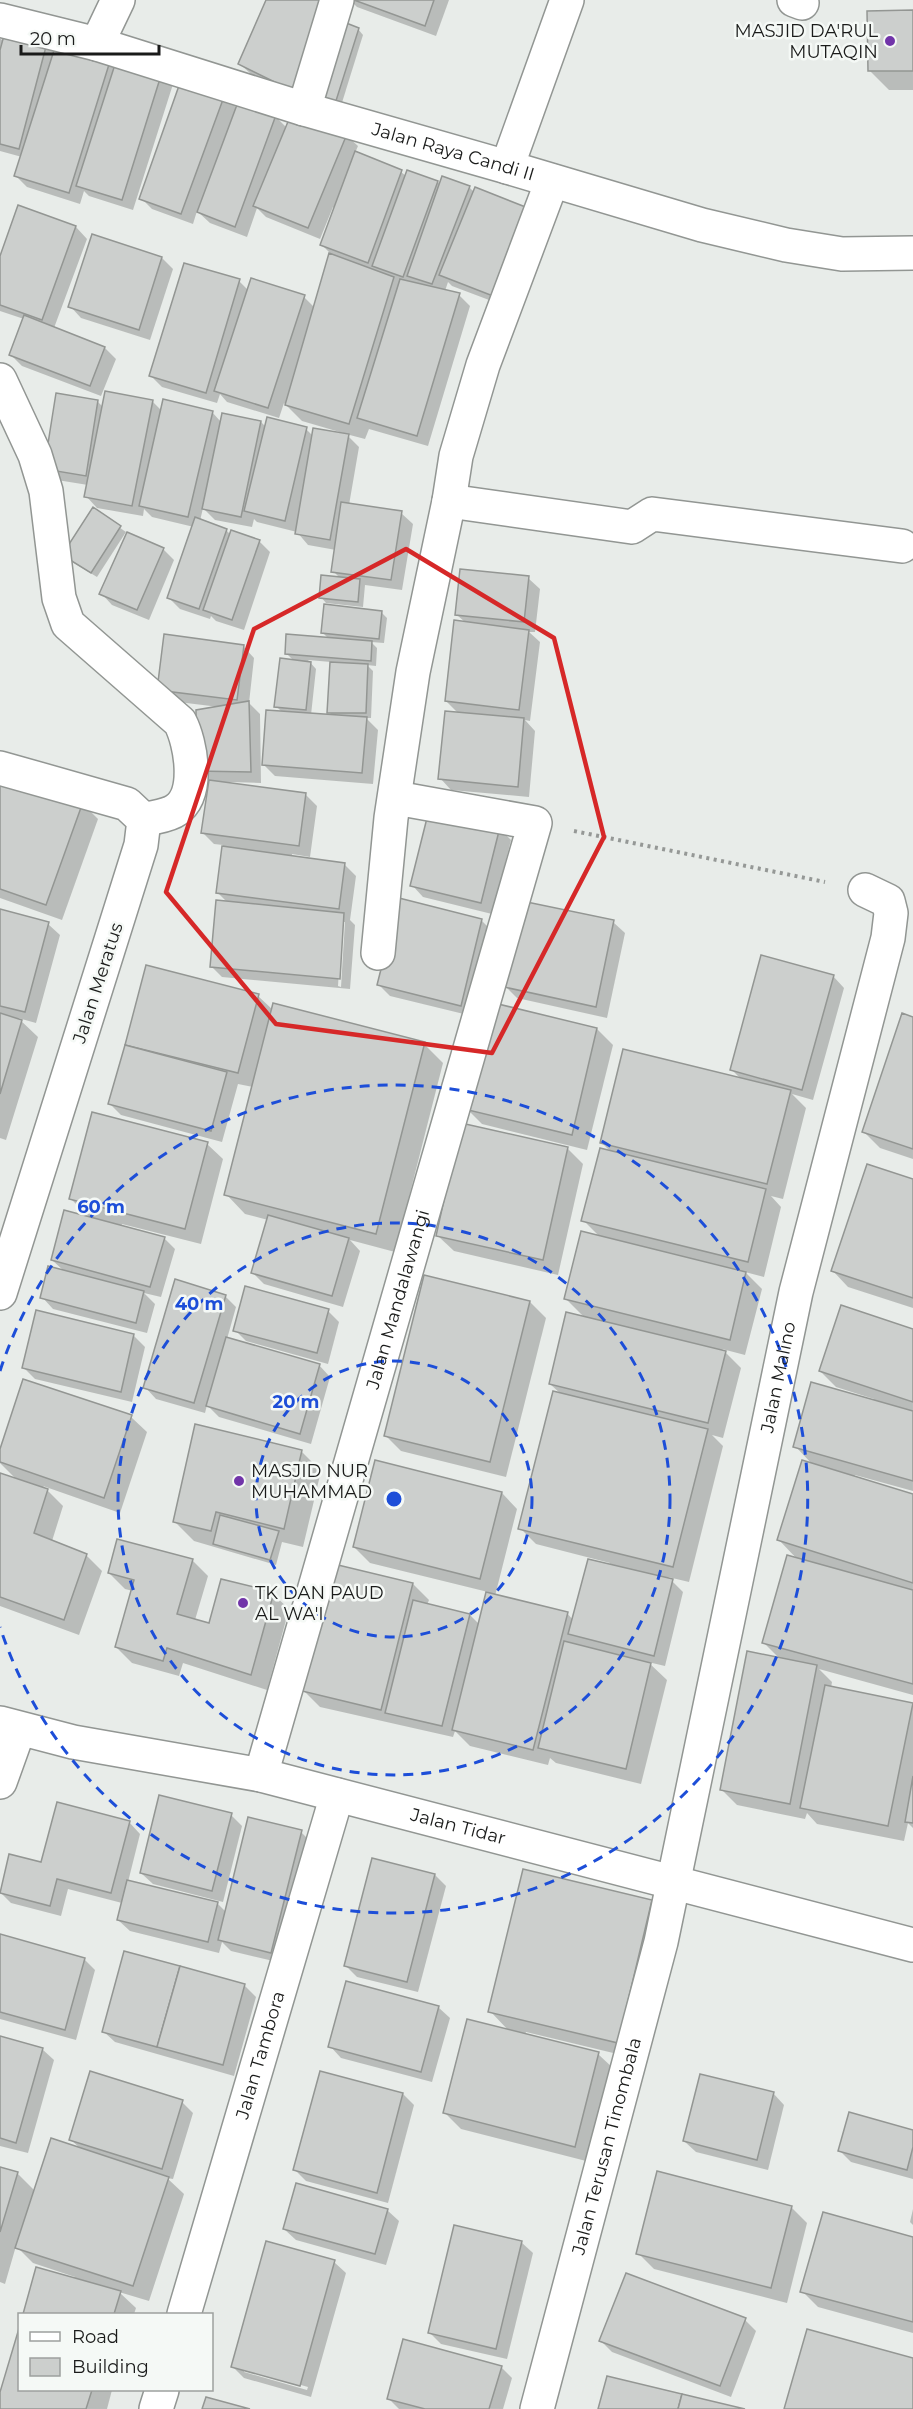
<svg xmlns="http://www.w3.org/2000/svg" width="913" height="2409" font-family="Montserrat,sans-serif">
  <rect width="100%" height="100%" fill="#e8ece9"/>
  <!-- shadow -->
  <g fill="#0003" fill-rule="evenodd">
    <polygon points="268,0 339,22 358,29 363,35 340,109 252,75 240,64"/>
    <polygon points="350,0 449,0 436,36 357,7"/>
    <polygon points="913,12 913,90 889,90 870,71"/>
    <polygon points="7,30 174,81 133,210 89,196 84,191 80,204 27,187 16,176 22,157 0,151 0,38 4,42"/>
    <polygon points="224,95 237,108 276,117 287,128 346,135 358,146 355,153 401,172 406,176 407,171 440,183 442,178 470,188 474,192 505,306 452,286 448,282 445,291 459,295 470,306 428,446 369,429 365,439 346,434 359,447 349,505 401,513 413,524 402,590 365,585 363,607 326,603 321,597 341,579 333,571 336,550 308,545 297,532 257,522 254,519 252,527 215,520 203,508 200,521 226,530 231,535 259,541 270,552 244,630 216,621 211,616 210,619 180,609 169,598 194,527 152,517 144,509 143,516 97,508 86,496 88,485 57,480 45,469 97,401 103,407 152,401 162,411 212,412 221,422 261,422 266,427 306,429 313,436 342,435 343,433 302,421 284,403 279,418 227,402 220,394 217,403 162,387 151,376 239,281 248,290 304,297 315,308 331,254 322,245 335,208 333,207 320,239 266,217 257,208 247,237 210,223 197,211 193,224 152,209 141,198"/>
    <polygon points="19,207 76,227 87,239 54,328 105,348 116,359 101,396 22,366 11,355 24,319 0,311 0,260"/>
    <polygon points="162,258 173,269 150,340 81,318 70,306"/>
    <polygon points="94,510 126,532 97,577 69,560"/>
    <polygon points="163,549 174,560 149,620 112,605 101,593"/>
    <polygon points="528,578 540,589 535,632 529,632 540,642 530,721 525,720 535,731 529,797 451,790 440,778 459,714 446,701 466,623 457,615"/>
    <path d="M 382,613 L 387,618 L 384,643 L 371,642 L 377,648 L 376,666 L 367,665 L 373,671 L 371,718 L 366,718 L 378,730 L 373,784 L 275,776 L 264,765 L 282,712 L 276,706 L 294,661 L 286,653 L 329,639 L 322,632 ZM 308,660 L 331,662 L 329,712 L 333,716 L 311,715 L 316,669 Z"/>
    <path d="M 243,646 L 254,658 L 249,703 L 260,714 L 261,783 L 230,782 L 230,784 L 305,794 L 317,806 L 310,857 L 292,854 L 292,857 L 344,864 L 356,876 L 350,920 L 355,925 L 350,989 L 222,977 L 211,966 L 227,902 L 217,892 L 223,845 L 214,844 L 203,833 L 210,781 L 197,770 L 219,707 L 170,701 L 159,689 ZM 342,922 L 345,922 L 341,987 L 338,986 Z"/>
    <polygon points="0,776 82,803 98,819 62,920 0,898"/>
    <polygon points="499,828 511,840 492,914 423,897 412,885"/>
    <polygon points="0,911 48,924 60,935 36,1023 18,1018 38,1037 6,1140 0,1138"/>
    <polygon points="481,920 492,931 472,1016 390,996 379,985"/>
    <polygon points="613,922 625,933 607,1018 517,998 506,987"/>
    <polygon points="833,976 844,988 813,1100 792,1094 806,1108 783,1199 771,1196 781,1207 764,1277 745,1272 762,1289 745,1355 722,1349 741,1368 723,1438 712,1435 723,1446 689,1582 668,1577 683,1592 665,1666 648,1662 667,1680 641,1784 556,1763 550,1758 548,1765 470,1746 455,1731 453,1737 320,1707 304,1691 413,1584 429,1600 427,1605 470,1615 480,1625 488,1592 370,1563 354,1547 502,1493 517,1509 495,1596 567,1613 573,1620 610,1563 536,1544 520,1528 561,1394 550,1384 585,1318 566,1299 601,1238 583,1220 612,1153 601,1142 742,1080 731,1069"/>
    <polygon points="258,996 273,1010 424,1044 443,1063 395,1252 350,1240 360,1251 343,1307 264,1284 253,1273 268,1220 245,1214 226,1194 253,1087 238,1084 222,1142 121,1115 110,1104 127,1045"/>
    <polygon points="913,1018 913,1159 880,1148 864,1132"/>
    <polygon points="597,1029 613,1045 587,1150 482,1124 466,1108"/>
    <polygon points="207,1144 223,1159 201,1244 122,1224 121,1227 164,1238 175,1249 161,1297 144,1293 155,1304 147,1333 53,1309 42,1297 64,1271 52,1260 90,1218 71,1199"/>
    <polygon points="567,1148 583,1164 558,1275 454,1251 438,1236"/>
    <polygon points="913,1180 913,1308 848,1287 833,1271"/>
    <polygon points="425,1277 530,1302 546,1318 506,1477 401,1451 385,1435"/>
    <polygon points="225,1296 236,1307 227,1339 319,1365 330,1377 311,1444 219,1417 207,1405 205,1413 156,1399 145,1387"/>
    <polygon points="328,1311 339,1322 328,1364 246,1341 235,1330"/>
    <polygon points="913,1331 913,1491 855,1475 854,1477 913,1496 913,1695 819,1669 832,1682 831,1688 913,1705 913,1828 908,1823 904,1841 817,1824 807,1813 805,1819 737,1805 721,1789 780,1659 763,1642 798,1560 779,1540 813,1465 795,1446 874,1402 874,1399 836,1387 820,1371"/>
    <polygon points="134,1336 145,1347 132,1402 35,1379 23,1367"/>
    <polygon points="131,1417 147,1432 120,1513 43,1486 63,1506 52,1541 86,1555 102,1571 79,1635 0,1606 0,1474 17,1480 0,1463 0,1453"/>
    <polygon points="302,1452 321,1471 303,1547 282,1542 276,1565 194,1541 175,1522"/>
    <polygon points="192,1560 208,1576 195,1620 210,1625 273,1594 289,1609 267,1690 183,1663 179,1676 132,1663 116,1647 133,1591 125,1589 109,1573"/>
    <polygon points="231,1815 242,1826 223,1902 153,1884 141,1873"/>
    <polygon points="129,1822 140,1834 128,1882 217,1903 226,1912 301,1832 312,1843 282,1963 231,1951 222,1942 219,1953 130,1931 118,1920 122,1903 68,1889 61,1916 11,1903 0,1892 10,1856 42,1864"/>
    <polygon points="435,1875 446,1886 418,1992 357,1977 346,1966"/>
    <polygon points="651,1901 667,1917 634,2058 526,2032 525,2035 598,2054 614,2069 590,2162 461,2129 445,2113 509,2031 490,2011"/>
    <polygon points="0,1936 84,1959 95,1970 76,2040 0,2019"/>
    <polygon points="245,1986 256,1997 234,2076 115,2042 103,2031"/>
    <polygon points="438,2007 450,2018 432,2082 341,2058 330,2046"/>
    <polygon points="0,2037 42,2049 54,2060 28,2153 0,2146"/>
    <polygon points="773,2093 784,2105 768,2170 696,2152 684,2141"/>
    <polygon points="403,2094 414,2105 388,2203 306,2181 295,2170"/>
    <polygon points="182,2102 193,2113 173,2179 167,2178 184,2194 149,2301 119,2292 136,2308 134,2314 24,2314 37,2269 74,2279 75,2277 33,2263 16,2246 5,2284 0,2282 0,2168 17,2173 35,2191 81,2149 71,2140"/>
    <polygon points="913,2131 913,2179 851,2162 840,2151"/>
    <polygon points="791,2207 807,2223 787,2303 654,2269 638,2253"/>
    <polygon points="913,2209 913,2225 910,2222"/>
    <polygon points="387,2210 399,2221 386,2265 296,2240 284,2229"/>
    <polygon points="913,2239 913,2333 818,2307 802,2291"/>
    <polygon points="521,2242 533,2253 507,2359 441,2344 429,2332"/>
    <path d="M 334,2262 L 346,2273 L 311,2397 L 244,2378 L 233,2367 ZM 244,2369 L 308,2387 L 307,2390 L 244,2372 Z"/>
    <polygon points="745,2320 756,2331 731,2397 612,2352 601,2341"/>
    <polygon points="501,2367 512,2378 503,2409 399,2409 388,2398"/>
    <polygon points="20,2390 112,2390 107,2409 0,2409 0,2398"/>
  </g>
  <!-- building -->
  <g fill="#cccfcd" stroke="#939693" stroke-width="1.5">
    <polygon points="266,0 331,0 301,95 238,64"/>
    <polygon points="354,0 434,0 425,26"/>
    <polygon points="913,10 913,71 868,71 867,11"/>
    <polygon points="336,19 359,28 335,104 311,99"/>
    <polygon points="6,28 48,39 19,149 0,144 0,50"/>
    <polygon points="57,41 111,58 69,193 14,176"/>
    <polygon points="118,55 163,69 122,200 76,186"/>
    <polygon points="181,80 225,94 181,214 139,199"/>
    <polygon points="238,102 276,115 235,227 197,212"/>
    <polygon points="292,112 347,134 308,228 253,206"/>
    <polygon points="355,151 402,170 368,263 320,245"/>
    <polygon points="407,170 438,181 403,277 372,266"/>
    <polygon points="442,176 470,186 432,284 407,276"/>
    <polygon points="475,187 528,208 493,296 439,275"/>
    <polygon points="18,205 76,226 42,320 0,305 0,256"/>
    <polygon points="92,234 162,257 139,330 68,307"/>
    <polygon points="329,253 394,277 349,424 285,405"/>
    <polygon points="184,263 240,279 206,393 149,376"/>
    <polygon points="251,278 305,295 268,408 214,391"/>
    <polygon points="400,279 460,293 417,436 357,418"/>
    <polygon points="24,315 105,347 90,386 9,355"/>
    <polygon points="105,391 153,400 132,506 84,497"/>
    <polygon points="56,393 98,400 86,476 44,469"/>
    <polygon points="163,399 213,411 188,517 139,506"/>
    <polygon points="222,413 261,421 241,517 202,509"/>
    <polygon points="267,417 307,427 285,521 244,511"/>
    <polygon points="313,428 349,434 330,540 295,534"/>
    <polygon points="341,502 402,511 391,580 331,572"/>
    <polygon points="93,507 121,526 91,573 62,555"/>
    <polygon points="195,517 227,529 199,609 167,598"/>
    <polygon points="231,530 260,540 232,620 203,610"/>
    <polygon points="127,532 164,548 137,610 99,594"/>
    <polygon points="460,569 529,576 524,622 455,615"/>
    <polygon points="321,575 360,579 358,602 319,598"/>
    <polygon points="324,604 382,611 379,639 321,633"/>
    <polygon points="454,620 529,630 519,710 445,701"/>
    <polygon points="164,634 244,645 237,700 157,690"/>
    <polygon points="286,634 372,641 371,661 285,654"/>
    <polygon points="280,658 311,662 306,710 274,707"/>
    <polygon points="330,662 368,664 366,713 327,713"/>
    <polygon points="249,701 251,772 196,771 196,710"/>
    <polygon points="266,710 367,717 362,773 262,765"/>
    <polygon points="445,711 524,718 518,787 438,779"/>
    <polygon points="0,774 83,802 46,905 0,889"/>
    <polygon points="209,780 306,793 299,846 201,833"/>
    <polygon points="429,810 500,827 481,903 410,886"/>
    <polygon points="222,846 345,863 339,909 216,893"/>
    <polygon points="399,898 482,919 461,1006 377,985"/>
    <polygon points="216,900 344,913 340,979 210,967"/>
    <polygon points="522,901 614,920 596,1007 504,987"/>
    <polygon points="0,909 49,922 25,1012 0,1006"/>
    <polygon points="761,955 834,975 802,1090 730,1070"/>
    <polygon points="146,965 259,994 238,1073 125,1045"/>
    <polygon points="490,1002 597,1028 572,1135 464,1109"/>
    <polygon points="273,1003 425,1042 376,1234 224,1195"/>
    <polygon points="0,1013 22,1020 0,1094"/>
    <polygon points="902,1013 913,1017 913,1149 862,1132"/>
    <polygon points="125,1045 227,1072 211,1131 108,1104"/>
    <polygon points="623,1049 791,1090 767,1184 600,1143"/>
    <polygon points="92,1112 208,1142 185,1229 69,1199"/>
    <polygon points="461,1123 568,1147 543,1260 436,1236"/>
    <polygon points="600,1148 766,1189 748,1262 581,1221"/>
    <polygon points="867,1164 913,1179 913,1298 831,1271"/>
    <polygon points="64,1210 165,1237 150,1287 51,1260"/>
    <polygon points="268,1215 349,1238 332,1296 251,1273"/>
    <polygon points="581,1231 746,1272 730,1340 564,1299"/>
    <polygon points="48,1266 144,1291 136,1323 40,1298"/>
    <polygon points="424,1275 530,1301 490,1462 384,1436"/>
    <polygon points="175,1279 226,1295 194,1403 143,1388"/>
    <polygon points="245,1286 329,1309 317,1353 233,1331"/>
    <polygon points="841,1305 913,1329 913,1402 819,1371"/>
    <polygon points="36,1310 134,1334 121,1392 22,1368"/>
    <polygon points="566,1312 726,1351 708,1423 549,1384"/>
    <polygon points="226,1337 320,1364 300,1434 206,1406"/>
    <polygon points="23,1379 132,1415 104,1498 0,1462 0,1449"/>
    <polygon points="811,1382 913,1411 913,1481 793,1447"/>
    <polygon points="553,1391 708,1429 673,1567 518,1529"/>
    <polygon points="195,1424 302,1450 284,1529 216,1512 211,1531 173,1522"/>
    <polygon points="375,1460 502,1492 480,1579 353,1547"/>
    <polygon points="802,1460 913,1494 913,1583 777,1540"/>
    <polygon points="0,1473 48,1489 34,1533 87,1554 64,1620 0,1597"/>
    <polygon points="220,1515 279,1531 270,1560 213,1544"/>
    <polygon points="117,1539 193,1559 177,1614 209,1623 221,1579 274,1592 251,1675 167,1648 163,1661 115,1647 134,1580 108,1573"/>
    <polygon points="787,1555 913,1590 913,1684 762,1643"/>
    <polygon points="588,1559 673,1579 654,1656 568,1634"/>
    <polygon points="338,1565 413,1583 381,1710 302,1691"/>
    <polygon points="486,1592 568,1612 533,1750 452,1730"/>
    <polygon points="413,1600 470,1614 442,1726 385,1713"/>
    <polygon points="564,1641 651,1663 626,1769 538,1748"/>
    <polygon points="747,1651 817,1665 790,1804 720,1790"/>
    <polygon points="825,1685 913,1703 888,1826 800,1808"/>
    <polygon points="913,1776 913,1823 905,1822"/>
    <polygon points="159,1795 232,1813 212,1891 140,1873"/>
    <polygon points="57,1802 130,1821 111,1893 57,1879 50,1906 0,1893 9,1854 41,1862"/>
    <polygon points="248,1817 302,1830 271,1953 218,1940"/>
    <polygon points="372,1858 435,1874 407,1982 344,1966"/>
    <polygon points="523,1869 652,1900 618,2043 488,2012"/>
    <polygon points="127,1880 218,1902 208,1942 117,1920"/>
    <polygon points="0,1934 85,1958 65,2030 0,2012"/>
    <polygon points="124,1951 180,1966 157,2047 102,2032"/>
    <polygon points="180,1966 245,1984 223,2065 157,2047"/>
    <polygon points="346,1981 439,2006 421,2072 328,2047"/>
    <polygon points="467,2019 599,2052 575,2147 443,2113"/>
    <polygon points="0,2036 43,2048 16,2143 0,2138"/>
    <polygon points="90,2071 183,2100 162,2169 69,2140"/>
    <polygon points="320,2071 403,2093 377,2193 293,2170"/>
    <polygon points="700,2074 774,2092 757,2160 683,2141"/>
    <polygon points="849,2112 913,2130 913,2147 907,2170 838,2151"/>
    <polygon points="51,2138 169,2177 133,2286 15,2248"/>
    <polygon points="0,2167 18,2172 0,2232"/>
    <polygon points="657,2171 792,2206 771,2288 636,2254"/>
    <polygon points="296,2183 388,2209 375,2254 283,2229"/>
    <polygon points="823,2212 913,2237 913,2322 800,2292"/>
    <polygon points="454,2225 522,2241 496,2349 428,2333"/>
    <polygon points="266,2241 335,2260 300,2386 231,2367"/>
    <polygon points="36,2267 121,2291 114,2314 23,2314"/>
    <polygon points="626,2273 746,2318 720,2386 599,2341"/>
    <polygon points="20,2325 20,2390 92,2390 86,2409 0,2409 0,2392"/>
    <polygon points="807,2329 913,2358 913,2409 784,2409"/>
    <polygon points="403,2339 502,2366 489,2409 425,2409 387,2399"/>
    <polygon points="607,2376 682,2394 678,2409 598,2409"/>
    <polygon points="682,2394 745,2409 678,2409"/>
    <polygon points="206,2397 250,2409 202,2409"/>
  </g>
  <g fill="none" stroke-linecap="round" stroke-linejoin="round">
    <!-- minor casing -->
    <g stroke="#929693" stroke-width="36">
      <g id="minor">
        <polyline points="794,0 802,3"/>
        <path id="s1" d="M 0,20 L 97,44 L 304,109 L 507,167 L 702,225 L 786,245 L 842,254 L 913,253"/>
        <polyline points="97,44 118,0"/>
        <polyline points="304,109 337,0"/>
        <polyline points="507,167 567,0"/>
        <path d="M 0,380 L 35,455 L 46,491 L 59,598 L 68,624 L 180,722 C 191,743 200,794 176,810 C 168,816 153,817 144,820"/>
        <polyline points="449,501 632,527 652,514 902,546"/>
        <polyline points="0,768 127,804 144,820 141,845 0,1293"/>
        <polyline points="378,953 391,818 413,672 449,501 456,456 483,365 552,181"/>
        <path id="s2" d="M 261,1775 L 535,823 L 396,798"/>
        <polyline points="0,1782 19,1729"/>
        <path id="s3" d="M 184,2314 L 337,1795"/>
        <polyline points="156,2409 162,2390"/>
        <path id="s4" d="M 537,2409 L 661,1942 L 796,1292 L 888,938 L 891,913 L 888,901 L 865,890"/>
      </g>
    </g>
    <!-- secondary casing -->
    <g stroke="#929693" stroke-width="36">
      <g id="secondary">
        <path id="s5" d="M 0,1723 L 73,1742 L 261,1775 L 913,1945"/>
      </g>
    </g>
    <!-- path -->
    <polyline stroke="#959896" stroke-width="4" stroke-dasharray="3 4.5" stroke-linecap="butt" points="574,831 825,882"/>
    <!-- minor -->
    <use href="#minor" stroke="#fff" stroke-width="33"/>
    <!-- secondary -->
    <use href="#secondary" stroke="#fff" stroke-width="33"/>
  </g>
  <!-- marked area -->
  <path fill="none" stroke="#d62828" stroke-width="4.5" stroke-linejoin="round" d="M 406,549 L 554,638 L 604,837 L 492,1053 L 276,1024 L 166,892 L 254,629 Z"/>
  <!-- distance rings -->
  <g fill="none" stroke="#1d4ed8" stroke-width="3" stroke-dasharray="10 8">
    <circle cx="394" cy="1499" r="138"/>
    <circle cx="394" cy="1499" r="276"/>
    <path d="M0 1371A414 414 0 1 1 0 1627"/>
  </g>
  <!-- markers -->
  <g fill="#7134a9" stroke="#f5f9f6" stroke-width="2">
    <circle cx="890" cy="41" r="6"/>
    <circle cx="239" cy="1481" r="6"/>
    <circle cx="243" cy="1603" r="6"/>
  </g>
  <g text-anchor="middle" stroke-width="5" stroke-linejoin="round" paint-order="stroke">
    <!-- poi labels -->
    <g font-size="18" fill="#1a1b1a" stroke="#f5f9f6" text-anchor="start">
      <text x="878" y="37" text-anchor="end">MASJID DA'RUL<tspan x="878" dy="21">MUTAQIN</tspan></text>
      <text x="251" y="1477">MASJID NUR<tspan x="251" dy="21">MUHAMMAD</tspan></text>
      <text x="255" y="1599">TK DAN PAUD<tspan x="255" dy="21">AL WA'I</tspan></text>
    </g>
    <!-- street labels -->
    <g font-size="18" fill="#1a1b1a" stroke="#f5f9f6">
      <text dy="6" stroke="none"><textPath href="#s1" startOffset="472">Jalan Raya Candi II</textPath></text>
      <text transform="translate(98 983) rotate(-72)" y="6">Jalan Meratus</text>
      <text dy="6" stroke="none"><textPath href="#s2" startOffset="495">Jalan Mandalawangi</textPath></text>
      <text dy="6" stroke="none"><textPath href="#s4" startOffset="1060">Jalan Malino</textPath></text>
      <text dy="6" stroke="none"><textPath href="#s5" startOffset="470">Jalan Tidar</textPath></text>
      <text dy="6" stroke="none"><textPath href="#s3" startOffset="270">Jalan Tambora</textPath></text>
      <text dy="6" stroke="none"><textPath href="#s4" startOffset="272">Jalan Terusan Tinombala</textPath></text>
    </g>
  </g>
  <circle cx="394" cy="1499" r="9" fill="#1d4ed8" stroke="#f5f9f6" stroke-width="3"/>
  <g font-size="18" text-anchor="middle" font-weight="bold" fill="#1d4ed8" stroke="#f5f9f6" stroke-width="5" stroke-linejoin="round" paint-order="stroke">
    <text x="101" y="1213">60 m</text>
    <text x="199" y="1310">40 m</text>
    <text x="296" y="1408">20 m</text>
  </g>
  <!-- legend -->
  <rect x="18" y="2313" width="195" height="78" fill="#f5f9f6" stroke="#9da09e" stroke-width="1.5"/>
  <rect x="30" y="2332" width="30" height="9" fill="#ffffff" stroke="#9da09e" stroke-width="1.5"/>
  <text x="72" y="2343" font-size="18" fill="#1a1b1a">Road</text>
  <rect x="30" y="2358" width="30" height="18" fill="#cccfcd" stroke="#9da09e" stroke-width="1.5"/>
  <text x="72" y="2373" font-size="18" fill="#1a1b1a">Building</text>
  <!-- scale -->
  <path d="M21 45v9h138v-9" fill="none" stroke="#1a1b1a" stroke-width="3"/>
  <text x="30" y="45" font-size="18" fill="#1a1b1a" stroke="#f5f9f6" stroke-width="4.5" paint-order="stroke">20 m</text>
</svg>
